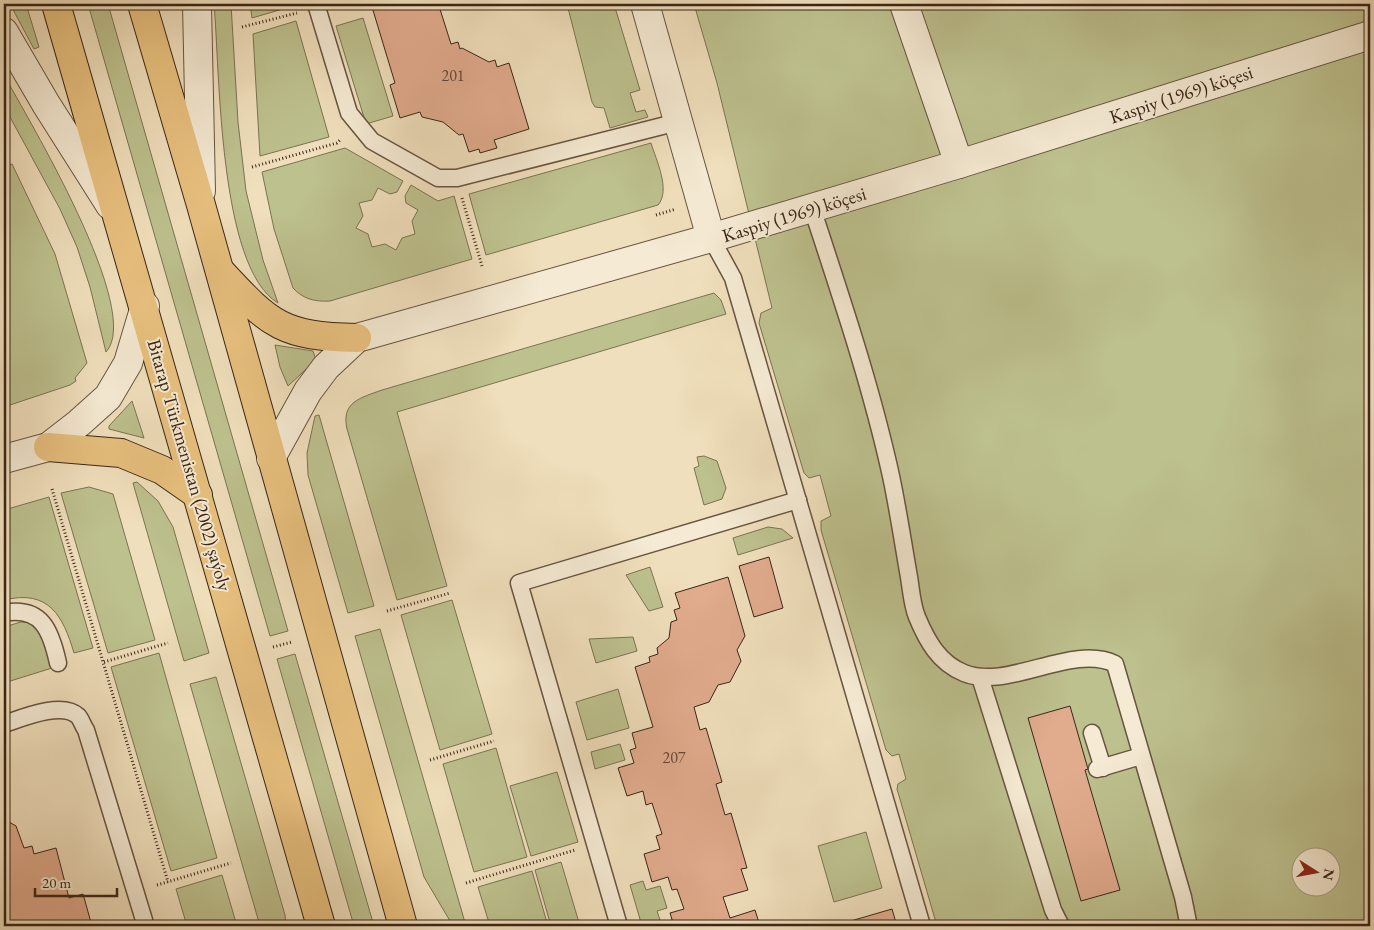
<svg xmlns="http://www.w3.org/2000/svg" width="1374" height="930" font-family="'EB Garamond',serif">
  <rect width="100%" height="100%" fill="#f0dfbc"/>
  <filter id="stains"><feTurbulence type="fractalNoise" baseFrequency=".004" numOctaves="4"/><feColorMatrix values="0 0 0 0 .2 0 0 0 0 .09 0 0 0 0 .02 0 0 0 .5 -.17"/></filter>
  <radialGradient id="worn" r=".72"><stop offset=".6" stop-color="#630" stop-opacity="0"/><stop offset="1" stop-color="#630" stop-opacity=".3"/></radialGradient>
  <!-- green -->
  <g fill="#bdc18e" stroke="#7b7352" fill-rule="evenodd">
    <polygon points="10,4 26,4 39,47 34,49"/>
    <polygon points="88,4 108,4 288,631 270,636"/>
    <path d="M 214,4 L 231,4 L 238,122 L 246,191 L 263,260 L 278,303 C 218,267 220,69 214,4 Z"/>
    <polygon points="250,4 300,4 252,18"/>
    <polygon points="567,4 614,4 640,90 630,93 636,112 645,110 648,117 610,128 604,108 595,107 592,102"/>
    <path d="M 694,4 L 1370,4 L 1370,926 L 937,926 L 897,789 L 898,784 L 906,779 L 899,754 L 892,756 L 886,750 L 821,530 L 821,521 L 831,516 L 820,475 L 809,478 L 804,473 L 759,323 L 761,313 L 772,308 L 717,83 ZM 1302,858 L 1332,858 L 1332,888 L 1302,888 Z"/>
    <polygon points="363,18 393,116 366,124 336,26"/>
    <polygon points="296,21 329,137 260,156 253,34"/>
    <path d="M 4,75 C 28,119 144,311 106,352 L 90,287 L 77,247 L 60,209 L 4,106 Z"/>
    <path d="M 651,143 C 656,160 671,190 658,205 L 486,255 L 469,194 Z"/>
    <path d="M 345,148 L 403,181 L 397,192 L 390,194 L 378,188 L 372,200 L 359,203 L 363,216 L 356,228 L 368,234 L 372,247 L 385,244 L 396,250 L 402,238 L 415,234 L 412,221 L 418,210 L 406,203 L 405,196 L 411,185 L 438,201 L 454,196 L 472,259 L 330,301 C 315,302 303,299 293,288 L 274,229 L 262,172 Z"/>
    <polygon points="12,164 55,254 87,363 75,378 76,381 70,385 4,407 4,167"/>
    <path d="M 714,293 L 721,300 L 726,314 L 397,412 L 447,586 L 397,600 L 347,429 C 341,402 360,398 382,390 Z"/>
    <polygon points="275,345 313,351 316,360 288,386 280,367"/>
    <polygon points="132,401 144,438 109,429 109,426"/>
    <polygon points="319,415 374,606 348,613 308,475 307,453 315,416"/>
    <polygon points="704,456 717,461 726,488 722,499 704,505 694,468 699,466 697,457"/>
    <polygon points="137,482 158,501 173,527 209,653 184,661 133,483"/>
    <polygon points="89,487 113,494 155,640 108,653 61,493"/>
    <path d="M 49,497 L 93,648 L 74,653 C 63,616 49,589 4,600 L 4,510 Z"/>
    <polygon points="768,527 782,529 793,538 738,555 733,538"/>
    <polygon points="650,567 663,607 649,611 626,575"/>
    <polygon points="452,600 492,734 440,750 401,615"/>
    <polygon points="21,622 32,623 41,631 52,668 4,683 4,627"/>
    <polygon points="380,629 466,926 453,926 424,877 355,636"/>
    <polygon points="633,637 637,651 596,663 589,639"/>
    <polygon points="159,653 217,858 171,871 111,667"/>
    <polygon points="295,654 374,926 354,926 277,659"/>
    <polygon points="216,677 285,915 286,926 260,926 190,684"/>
    <polygon points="618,689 629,728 587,740 576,702"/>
    <polygon points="620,744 625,760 595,769 591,752"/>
    <polygon points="496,748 527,857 474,872 443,764"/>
    <polygon points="557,772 578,842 531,856 510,786"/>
    <polygon points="866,832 882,888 834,902 818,846"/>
    <polygon points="561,862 580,926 551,926 535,870"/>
    <polygon points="532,871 548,926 490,926 478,887"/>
    <polygon points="222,875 237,926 187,926 176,889"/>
    <polygon points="643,881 646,890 660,886 667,908 657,911 662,926 642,926 630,885"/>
  </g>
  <!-- building -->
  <g fill="#e1ab8d" stroke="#392517">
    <polygon points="365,4 447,4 439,6 451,44 458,42 460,49 462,48 489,62 495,60 497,67 509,63 529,129 494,140 497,148 480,153 479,149 469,152 463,134 459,135 443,122 422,117 420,112 400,118 390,85 395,83 372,7 367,9"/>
    <polygon points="769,557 783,608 754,617 739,566"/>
    <polygon points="728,577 745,636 737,650 741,661 730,682 718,685 709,702 694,707 700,730 706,728 722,782 716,784 725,815 731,813 747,868 741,869 748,890 723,897 730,918 755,910 760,926 674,926 670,913 684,909 677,889 672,890 668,877 652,882 644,854 660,849 656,836 662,834 652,803 646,805 643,791 627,796 618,768 634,763 630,750 636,748 632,733 653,727 635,667 650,662 649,657 658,654 657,648 669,638 671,622 677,620 674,610 680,608 675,593"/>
    <polygon points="1070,706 1088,769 1085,770 1120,890 1081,901 1028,718"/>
    <polygon points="4,819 16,826 24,848 32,846 34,854 56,848 69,898 83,894 92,926 4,926"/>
    <polygon points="892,909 897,926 837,926 837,925"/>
  </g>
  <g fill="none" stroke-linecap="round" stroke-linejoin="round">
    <!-- service casing -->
    <g stroke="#675440" stroke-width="19">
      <g id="service">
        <polyline points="316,4 349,113 372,141 438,178 457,178 678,122"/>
        <path d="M 812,208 C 841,297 871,385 891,476 C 898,509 903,543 909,577 C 911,589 912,605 917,617 C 927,641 939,663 964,673 C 1008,691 1072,643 1115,664 L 1183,897 L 1188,922 L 1187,926"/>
        <polyline points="711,238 733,278 922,926"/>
        <path d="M 4,613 C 42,606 51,631 58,663"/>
        <polyline points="980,677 1053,910 1061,926"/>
        <path d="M 4,724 C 22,718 62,701 78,716 C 81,719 83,726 86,730 L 144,920"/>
        <polyline points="1092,733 1103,768"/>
        <polyline points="1097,769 1141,756"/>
        <polyline points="619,926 519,583 798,500"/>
      </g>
    </g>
    <!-- minor casing -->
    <g stroke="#675440" stroke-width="30">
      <g id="minor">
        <polyline points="197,4 201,191"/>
        <polyline points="645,4 711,238"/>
        <polyline points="4,32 46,104 110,205"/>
        <polyline points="271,458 308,391 326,367 357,338 711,238 959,164 1370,35"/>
        <polyline points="4,459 48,447 79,423 108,397 128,363 145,306"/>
      </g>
    </g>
    <!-- tertiary casing -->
    <g stroke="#675440" stroke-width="30">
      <polyline id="tertiary" points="904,4 959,164"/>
    </g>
    <!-- primary casing -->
    <g stroke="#392517" stroke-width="30">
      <g id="primary">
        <polyline points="56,4 321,926"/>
        <polyline points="142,4 201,205 403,926"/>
        <path d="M 222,273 C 271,326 283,336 357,338"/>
        <polyline points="48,447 121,453 162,470 198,495"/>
      </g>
    </g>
    <!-- path -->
    <g stroke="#392517" stroke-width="3" stroke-dasharray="1 2.5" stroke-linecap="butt">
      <polyline points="242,27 297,13"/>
      <polyline points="252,167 337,143 341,139"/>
      <polyline points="462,198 482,266"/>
      <polyline points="656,215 676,209"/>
      <polyline points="52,489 168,882"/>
      <polyline points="387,611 450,593"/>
      <polyline points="273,647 292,642"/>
      <polyline points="104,662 168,643"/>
      <polyline points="430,760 494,741"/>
      <polyline points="466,883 575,850"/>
      <polyline points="157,885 231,863"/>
    </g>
    <!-- service -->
    <use href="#service" stroke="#f5ead3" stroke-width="16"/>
    <!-- minor -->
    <use href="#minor" stroke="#f5ead3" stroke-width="28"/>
    <!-- tertiary -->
    <use href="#tertiary" stroke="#f5ead3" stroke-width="28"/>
    <!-- primary -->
    <use href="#primary" stroke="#e8c07e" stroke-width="28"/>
  </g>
  <g text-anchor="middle" stroke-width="4" stroke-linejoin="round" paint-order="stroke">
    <!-- number labels -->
    <g font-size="16" fill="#634634">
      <text x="453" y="81">201</text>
      <text x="674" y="763">207</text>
    </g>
    <!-- street labels -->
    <g font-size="19" fill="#392517" stroke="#f5ead3">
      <text transform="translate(1181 94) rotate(-18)" y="7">Kaspiy (1969) köçesi</text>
      <text transform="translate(794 214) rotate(-17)" y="7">Kaspiy (1969) köçesi</text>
      <text transform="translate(190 465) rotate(74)" y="7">Bitarap Türkmenistan (2002) şaýoly</text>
    </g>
  </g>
  <!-- margin -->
  <rect width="1374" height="930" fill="none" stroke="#f0dfbc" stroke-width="20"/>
  <rect x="5" y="5" width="1364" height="920" fill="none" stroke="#392517" stroke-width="2.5"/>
  <rect x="10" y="10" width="1354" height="910" fill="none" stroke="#392517"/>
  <!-- north arrow -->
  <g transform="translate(1316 872) rotate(101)"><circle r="24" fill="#f5ead3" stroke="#aa9b88"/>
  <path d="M0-4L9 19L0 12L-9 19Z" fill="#8f2418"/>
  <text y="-8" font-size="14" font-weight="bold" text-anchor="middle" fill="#392517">N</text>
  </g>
  <!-- scale -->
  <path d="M35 888v8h82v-8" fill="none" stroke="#392517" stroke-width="2.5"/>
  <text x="42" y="888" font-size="15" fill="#392517" stroke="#f5ead3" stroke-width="4" paint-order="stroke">20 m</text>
  <rect width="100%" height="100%" filter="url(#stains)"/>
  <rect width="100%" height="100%" fill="url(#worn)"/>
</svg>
